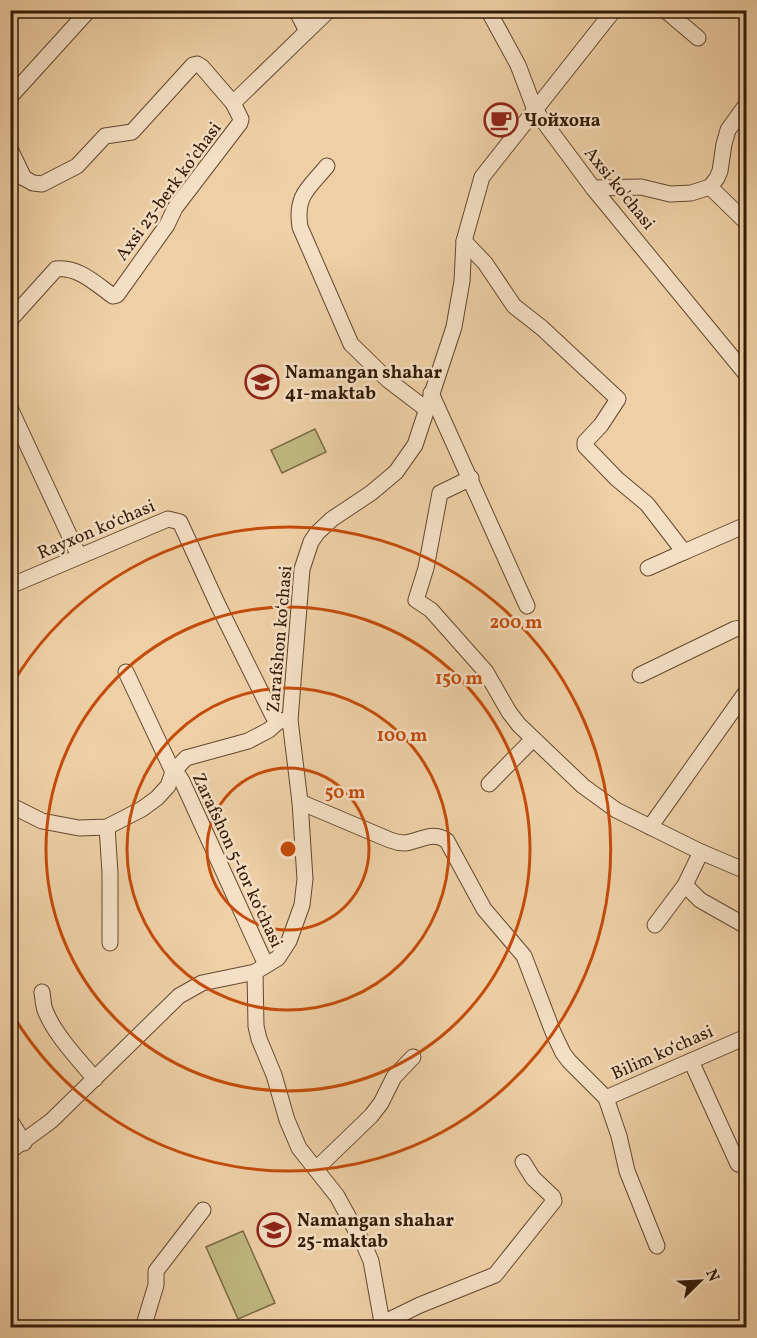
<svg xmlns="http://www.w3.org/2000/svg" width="757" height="1338" font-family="Vollkorn,serif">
  <rect width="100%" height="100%" fill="#efd0a6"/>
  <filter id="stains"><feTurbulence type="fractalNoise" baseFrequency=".00333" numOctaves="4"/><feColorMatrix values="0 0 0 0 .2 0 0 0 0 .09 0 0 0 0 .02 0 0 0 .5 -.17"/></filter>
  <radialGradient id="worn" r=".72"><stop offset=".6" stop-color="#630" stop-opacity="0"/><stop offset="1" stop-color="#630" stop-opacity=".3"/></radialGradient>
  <!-- green -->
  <g fill="#c0b982" stroke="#7a6a44" stroke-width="1.5">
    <polygon points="315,429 326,452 282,473 271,450"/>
    <polygon points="243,1231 275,1303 238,1319 206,1247"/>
  </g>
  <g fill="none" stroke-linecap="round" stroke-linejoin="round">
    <!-- minor casing -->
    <g stroke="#62482f" stroke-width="17">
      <g id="minor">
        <polyline points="296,10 307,31"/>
        <polyline points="488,10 518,65 535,110 593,188 746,374"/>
        <polyline points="665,10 698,38"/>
        <polyline points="10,97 89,10"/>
        <polyline points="10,149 24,178"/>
        <path d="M 327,166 C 309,188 295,195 300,227 L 351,344 L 388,380 L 426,409"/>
        <polyline points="24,178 33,183 42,184 77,166 105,136 132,132 193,65 197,64 202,67 233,103"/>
        <polyline points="710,187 746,222"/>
        <polyline points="593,188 641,187 670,194 691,193 710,187 717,178 720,171 724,144 728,130 746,105"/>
        <polyline points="464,241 485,263 514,306 542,328 618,399 601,425 585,442 585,446 617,479 647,504 684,552 746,525"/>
        <path d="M 10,320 L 56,269 C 78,266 96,284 113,296 L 117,295 L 167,225 L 175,208 L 240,123 L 241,119 L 233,103 L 329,10"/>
        <polyline points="431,393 527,606"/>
        <polyline points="10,408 79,556"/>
        <polyline points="471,478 440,493 426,568 416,600 431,610 486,672 509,712 519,725 583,786 616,810 701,852 746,871"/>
        <polyline points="648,568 684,552"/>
        <polyline points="10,586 168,519 180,522 218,605 273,716 279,721 290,720"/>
        <polyline points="126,672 173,772 178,775 182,781 266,965"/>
        <polyline points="640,675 735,629 746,627"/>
        <polyline points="489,784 533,739"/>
        <path d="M 300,802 L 390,840 C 395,842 400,843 405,843 C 420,841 434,830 447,841 L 484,909 L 524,956 L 553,1032 L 563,1053 L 569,1061 L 606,1098"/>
        <polyline points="10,805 42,821 79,828 107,827 142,809 157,798 168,786 173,772 186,758 248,741 269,730 279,721"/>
        <polyline points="107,827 110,873 110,943"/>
        <polyline points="650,827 746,692"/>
        <polyline points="701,852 685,885 700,900 746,926"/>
        <polyline points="655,925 685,885"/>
        <polyline points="255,972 256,1026 259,1039 274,1075 287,1120 299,1148 337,1196 365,1247 371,1261 383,1328"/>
        <path d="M 42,992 C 43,998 43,1005 45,1010 C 54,1034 79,1060 95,1079"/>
        <polyline points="691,1061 738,1164"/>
        <polyline points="10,1120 24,1143"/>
        <polyline points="10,1151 51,1121 179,996 202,983 255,972 278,958 289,941 302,905 305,879 300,802 290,720 302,569 311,542 317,533 332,519 371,493 396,472 415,445 454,327 462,281 464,241 482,177 614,10"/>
        <polyline points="316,1169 371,1116 381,1103 394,1077 413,1057"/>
        <polyline points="657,1246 627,1171 619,1136 606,1098 746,1037"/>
        <polyline points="383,1323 420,1305 495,1275 554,1201 553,1197 533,1178 523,1162"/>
        <polyline points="143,1328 156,1285 156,1271 203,1210"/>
      </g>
    </g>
    <!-- minor -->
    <use href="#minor" stroke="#f5e0c5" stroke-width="15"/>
  </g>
  <!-- distance rings -->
  <g fill="none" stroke="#c44c0b" stroke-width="3">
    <circle cx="288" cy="849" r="81"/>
    <circle cx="288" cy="849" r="161"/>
    <circle cx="288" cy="849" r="242"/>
    <path d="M11 686A322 322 0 1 1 11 1012"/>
  </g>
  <!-- icons -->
  <defs>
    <g id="cafe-ring" transform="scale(1.725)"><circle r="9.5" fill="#f5e0c5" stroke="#8f2418" stroke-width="1.5"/><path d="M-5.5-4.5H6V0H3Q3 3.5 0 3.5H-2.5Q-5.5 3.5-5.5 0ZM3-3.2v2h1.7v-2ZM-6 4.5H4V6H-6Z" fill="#8f2418"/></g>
    <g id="school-ring" transform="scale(1.725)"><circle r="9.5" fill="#f5e0c5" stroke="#8f2418" stroke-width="1.5"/><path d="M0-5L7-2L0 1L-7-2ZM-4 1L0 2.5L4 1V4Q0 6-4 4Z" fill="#8f2418"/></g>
  </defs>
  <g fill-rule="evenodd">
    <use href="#cafe-ring" x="501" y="120"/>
    <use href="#school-ring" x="262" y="382"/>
    <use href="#school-ring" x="274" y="1230"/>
  </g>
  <g text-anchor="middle" stroke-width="5" stroke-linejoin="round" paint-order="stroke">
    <!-- poi labels -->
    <g font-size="18" font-weight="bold" fill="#331a07" stroke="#f5e0c5" text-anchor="start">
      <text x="524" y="126">Чойхона</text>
      <text x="285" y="378">Namangan shahar<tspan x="285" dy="21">41-maktab</tspan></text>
      <text x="297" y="1226">Namangan shahar<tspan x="297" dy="21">25-maktab</tspan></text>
    </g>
    <!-- street labels -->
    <g font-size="18" fill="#331a07" stroke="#f5e0c5">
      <text transform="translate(620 188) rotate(51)" y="6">Axsi ko'chasi</text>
      <text transform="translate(168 191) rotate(-54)" y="6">Аxsi 23-berk koʼchasi</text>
      <text transform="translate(96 529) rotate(-23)" y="6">Rayxon koʻchasi</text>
      <text transform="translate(279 639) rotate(-85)" y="6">Zarafshon koʻchasi</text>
      <text transform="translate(238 860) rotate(65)" y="6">Zarafshon 5-tor koʻchasi</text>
      <text transform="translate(662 1052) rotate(-24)" y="6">Bilim koʻchasi</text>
    </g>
  </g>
  <circle cx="288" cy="849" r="9" fill="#c44c0b" stroke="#f5e0c5" stroke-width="3"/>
  <g font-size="18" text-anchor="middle" font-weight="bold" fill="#c44c0b" stroke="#f5e0c5" stroke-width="5" stroke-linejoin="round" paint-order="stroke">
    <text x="516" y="628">200 m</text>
    <text x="459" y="684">150 m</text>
    <text x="402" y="741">100 m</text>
    <text x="345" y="798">50 m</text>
  </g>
  <!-- margin -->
  <rect width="757" height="1338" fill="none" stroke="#efd0a6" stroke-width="36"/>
  <rect x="12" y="12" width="733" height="1314" fill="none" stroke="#331a07" stroke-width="3"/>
  <rect x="18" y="18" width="721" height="1302" fill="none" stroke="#331a07" stroke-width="1.5"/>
  <!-- north arrow -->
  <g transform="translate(700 1281) rotate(66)" stroke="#f5e0c5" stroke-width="4.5" paint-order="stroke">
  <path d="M0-4.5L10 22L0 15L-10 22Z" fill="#331a07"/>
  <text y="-9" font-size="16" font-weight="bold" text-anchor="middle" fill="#331a07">N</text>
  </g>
  <rect width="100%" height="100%" filter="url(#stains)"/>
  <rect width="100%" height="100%" fill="url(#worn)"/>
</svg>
